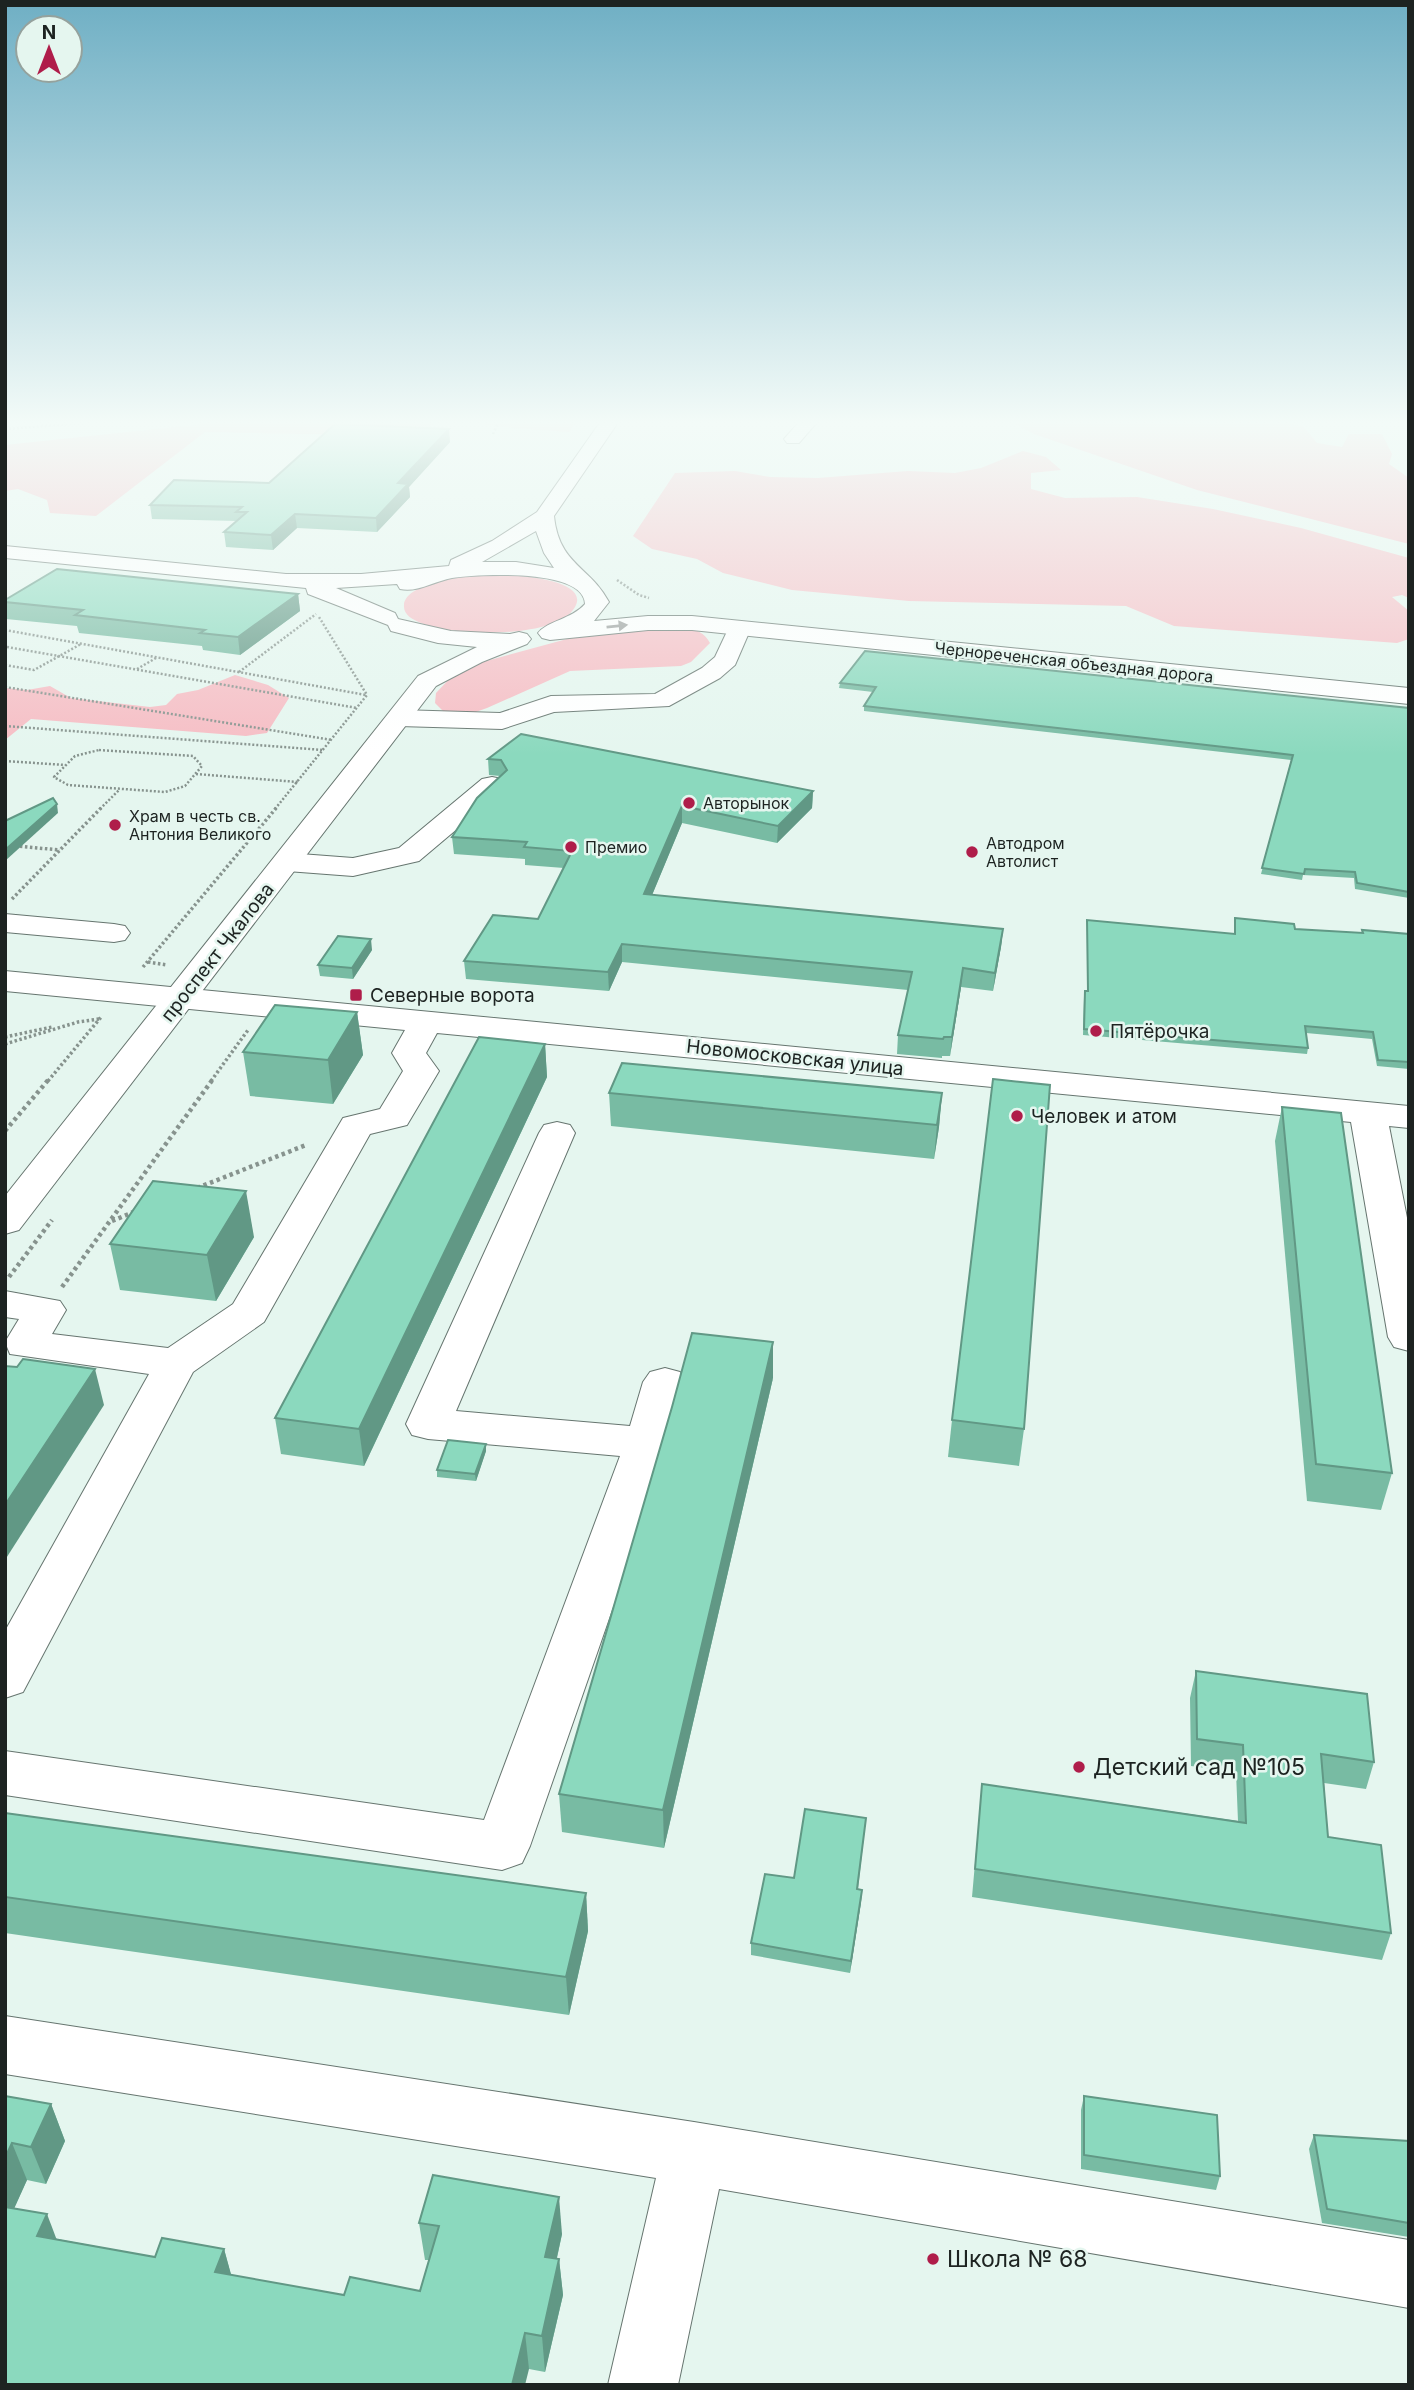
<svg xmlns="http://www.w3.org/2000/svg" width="1414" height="2390" font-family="Inter,sans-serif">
  <rect width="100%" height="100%" fill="#e5f6ef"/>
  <!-- green -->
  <g fill="#f6bdc4">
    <polygon points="232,421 439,421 411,436 205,432 96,516 50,513 47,500 18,489 5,491 5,445"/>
    <polygon points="459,421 577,421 569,432 514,428"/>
    <path d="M 1115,421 C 1129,426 1145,422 1159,421 C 1206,417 1257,418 1303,426 L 1317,443 L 1342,447 L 1349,434 L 1382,434 L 1392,454 L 1389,464 L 1409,478 L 1409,544 L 1197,490 L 1034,434 L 1011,422 Z"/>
    <polygon points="1023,451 1046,457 1061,470 1031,473 1031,489 1065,498 1137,497 1213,509 1301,528 1409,558 1409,598 1402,595 1392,597 1409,611 1409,639 1397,643 1174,626 1126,606 909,601 792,590 723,573 697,559 652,549 633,536 675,473 735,471 770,477 818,478 908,471 955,473 981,468"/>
    <path d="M 491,574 C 504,574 592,577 575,607 C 557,640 451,636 421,623 C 413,620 403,615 404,605 C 406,581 473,575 491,574 Z"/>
    <path d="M 651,625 C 672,627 700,623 710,643 L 691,662 L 681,666 L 570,671 L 487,708 L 470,714 L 446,714 L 435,703 L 436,693 L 454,674 L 479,663 L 567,639 Z"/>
    <polygon points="235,675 268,685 289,698 267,733 246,736 31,719 5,740 5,688 27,690 50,686 71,698 150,707 166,705 177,694 198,690"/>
  </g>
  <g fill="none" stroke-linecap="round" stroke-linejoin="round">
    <!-- minor casing -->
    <g stroke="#66756f" stroke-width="2">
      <g id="minor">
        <polygon points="800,421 818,421 799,443 787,443 784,439"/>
        <polygon points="739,621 747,623 751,628 735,665 720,678 669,706 554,712 502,729 399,726 390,723 386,718 390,713 399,710 500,713 551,696 655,694 702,668 715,657 731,623"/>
        <polygon points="492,777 502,779 506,785 502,791 419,861 353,876 287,871 277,868 272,862 277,856 287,853 353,858 399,848 482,779"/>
        <polygon points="5,914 114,924 125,926 130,933 125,940 114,942 5,932"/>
        <polygon points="5,971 1409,1106 1409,1128 1389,1126 1409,1228 1409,1351 1394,1347 1388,1337 1351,1122 437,1033 426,1053 439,1071 407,1125 370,1134 264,1322 193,1372 23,1692 5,1698 5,1631 149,1374 10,1354 5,1342 19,1319 5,1317 5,1291 60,1301 66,1310 52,1334 168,1348 233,1304 343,1118 380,1109 403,1071 392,1053 405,1030 5,991"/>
        <polygon points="557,1122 570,1125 575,1133 456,1411 630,1426 643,1382 650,1372 665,1368 680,1372 687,1382 670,1443 530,1846 522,1863 502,1870 5,1795 5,1751 484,1820 620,1456 428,1439 412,1435 406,1424 539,1133 544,1125"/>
        <polygon points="5,2016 694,2122 1409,2240 1409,2308 719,2189 678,2385 608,2385 656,2178 5,2074"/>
      </g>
    </g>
    <!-- major casing -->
    <g stroke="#66756f" stroke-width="2">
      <path id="major" d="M 601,421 L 619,421 L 554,516 C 559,565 590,566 609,602 L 594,621 L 648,616 L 692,616 L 1409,688 L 1409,704 L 692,630 L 648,630 L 550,640 L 542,638 L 538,633 C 547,621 572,619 585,604 C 584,568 477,574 452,578 C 435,581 417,593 400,589 L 397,584 L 336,588 L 395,613 L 398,619 L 451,631 L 510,634 L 519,632 L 527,634 L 531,639 L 527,644 L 482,662 L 436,686 L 19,1230 L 5,1234 L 5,1196 L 418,676 L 477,647 L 438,643 L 391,631 L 388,625 L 308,594 L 306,588 L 5,558 L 5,546 L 286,574 L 361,574 L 449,566 L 451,560 L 492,541 L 537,512 ZM 536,531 L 544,553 L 554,568 L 516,562 L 482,562 Z"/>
    </g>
    <!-- path-far2 -->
    <g stroke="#87938e" stroke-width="2.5" stroke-dasharray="2 2" stroke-linecap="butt">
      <polyline points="5,429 110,421"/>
      <polyline points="493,434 499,421"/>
      <polyline points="617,580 639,595 649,598"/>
      <polyline points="5,630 366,695"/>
      <polyline points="7,647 357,708"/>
      <polyline points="5,665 34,670 81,644"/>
      <polyline points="137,669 156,658"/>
      <polyline points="239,672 316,614"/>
      <polyline points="5,687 332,740"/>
      <polyline points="5,726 323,750"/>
      <polygon points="99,750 193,756 202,766 185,786 165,792 68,785 54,777 75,756"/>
      <polyline points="5,761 65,765"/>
      <polyline points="196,774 298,782"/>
      <polyline points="100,809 119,790"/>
      <polyline points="275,809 367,695 319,617"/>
    </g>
    <!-- path-far1 -->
    <g stroke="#87938e" stroke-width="3.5" stroke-dasharray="2.5 2.5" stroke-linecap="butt">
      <polyline points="5,845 60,850"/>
      <polyline points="12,899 102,807"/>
      <polyline points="148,962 167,965"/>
      <polyline points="143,967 277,807"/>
      <polyline points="5,1037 52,1027"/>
      <polyline points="5,1044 78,1022 99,1019"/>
      <polyline points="48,1081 102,1016"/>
      <polyline points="211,1081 248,1030"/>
    </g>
    <!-- path -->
    <g stroke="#87938e" stroke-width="4.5" stroke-dasharray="3.5 3.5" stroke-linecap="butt">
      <polyline points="5,1131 49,1079"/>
      <polyline points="197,1188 306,1145"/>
      <polyline points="112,1221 136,1211"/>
      <polyline points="9,1277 52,1220"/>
      <polyline points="62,1287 213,1079"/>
    </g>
    <!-- minor -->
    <use href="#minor" fill="#fff" fill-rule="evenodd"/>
    <!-- major -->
    <use href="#major" fill="#fff" fill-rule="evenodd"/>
  </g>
  <!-- wall -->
  <g fill="#78bba3">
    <polygon points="450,442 409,487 410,497 377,532 297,528 273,550 226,547 224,532 237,521 152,519 150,505 269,483"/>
    <polygon points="298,594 300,611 240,655 203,650 202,646 79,633 77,626 6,619 5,613 5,600"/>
    <polygon points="840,683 1409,708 1409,898 1355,889 1354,878 1303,875 1302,880 1261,874 1291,760 864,711 864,706 873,692 839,688"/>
    <polygon points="488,759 813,791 812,808 777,843 682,823 652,895 1003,929 1001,947 993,991 961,987 950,1056 942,1056 942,1058 897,1054 898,1035 908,990 622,962 609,991 466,979 464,961 538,919 564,868 525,865 525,859 454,854 452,837 500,776 489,775"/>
    <polygon points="1235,918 1295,929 1362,933 1362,930 1409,934 1409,1069 1377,1066 1372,1039 1306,1033 1308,1048 1307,1054 1083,1035 1084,997 1085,991 1087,991 1087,920 1234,934"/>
    <polygon points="372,950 353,979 320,976 318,965"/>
    <polygon points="357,1012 363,1055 333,1104 250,1096 243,1052"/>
    <polygon points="545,1044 547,1077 364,1466 281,1454 275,1418"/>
    <polygon points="609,1093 942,1093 939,1127 934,1159 611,1126"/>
    <polygon points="1282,1107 1392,1473 1381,1510 1307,1501 1275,1141"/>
    <polygon points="254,1237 216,1301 120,1290 110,1244"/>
    <polygon points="773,1378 664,1848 562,1832 559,1794"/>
    <polygon points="952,1420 1024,1429 1019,1466 948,1457"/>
    <polygon points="486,1444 486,1451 476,1481 437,1477 437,1470"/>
    <polygon points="1196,1671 1374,1762 1366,1789 1324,1783 1328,1837 1391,1933 1382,1960 972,1897 982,1784 1238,1821 1236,1772 1191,1766 1190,1698"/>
    <polygon points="5,1813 586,1893 588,1931 569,2015 5,1933"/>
    <polygon points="866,1818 858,1889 862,1890 861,1902 850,1973 751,1955 751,1943 794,1878"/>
    <polygon points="5,2096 51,2104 65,2141 46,2184 27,2180 14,2208 57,2239 155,2257 224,2249 231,2275 344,2295 420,2291 429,2260 425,2260 419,2223 562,2234 557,2258 559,2259 563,2295 545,2372 529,2369 5,2385"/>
    <polygon points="1084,2096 1220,2176 1216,2190 1081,2169 1081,2110"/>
    <polygon points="1314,2135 1409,2141 1409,2237 1322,2223 1309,2149"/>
  </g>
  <!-- shaded-wall -->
  <g fill="#619885">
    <polygon points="449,429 450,442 409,487 410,497 377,532 376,518 398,483"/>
    <polygon points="295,514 297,528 273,550 271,535"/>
    <polygon points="298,594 300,611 240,655 238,637"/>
    <polygon points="813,791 812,808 777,843 778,826"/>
    <polygon points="57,804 58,813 5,861 5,850"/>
    <polygon points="682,806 682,823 645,912 644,894"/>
    <polygon points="1003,929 1001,947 993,991 995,973"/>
    <polygon points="371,939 372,950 353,979 352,968"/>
    <polygon points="622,944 622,962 609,991 608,972"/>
    <polygon points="963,968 961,987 950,1056 952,1037"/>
    <polygon points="357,1012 363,1055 333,1104 328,1060"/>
    <polygon points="545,1044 547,1077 364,1466 359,1429"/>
    <polygon points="942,1093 939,1127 934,1159 937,1125"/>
    <polygon points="246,1191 254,1237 216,1301 207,1255"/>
    <polygon points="773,1342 773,1378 664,1848 663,1810"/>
    <polygon points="95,1369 104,1405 5,1560 5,1505"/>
    <polygon points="486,1444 486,1451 476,1481 475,1474"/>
    <polygon points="862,1890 861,1902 850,1973 851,1961"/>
    <polygon points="586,1893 588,1931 569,2015 566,1977"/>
    <polygon points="51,2104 65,2141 46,2184 31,2147"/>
    <polygon points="12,2143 27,2180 5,2229 5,2158"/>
    <polygon points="559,2197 562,2234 549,2293 545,2257"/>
    <polygon points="47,2214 61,2251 37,2236"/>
    <polygon points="224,2249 234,2285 215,2272"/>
    <polygon points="559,2259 563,2295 545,2372 542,2336"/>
    <polygon points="525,2333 529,2369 525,2385 512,2385"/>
  </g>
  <!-- building -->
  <g fill="#8bd9be" stroke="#619885" stroke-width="2">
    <polygon points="335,424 449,429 398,483 408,484 376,518 295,514 271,535 224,532 247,512 236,512 242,507 150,505 174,480 269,483"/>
    <polygon points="57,569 298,594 238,637 200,633 205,630 75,615 83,610 5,602 5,600"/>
    <polygon points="865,651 1409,708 1409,892 1357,883 1355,872 1305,869 1304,874 1262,868 1293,755 864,706 876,687 840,683"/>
    <polygon points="521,734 813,791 778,826 682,806 644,894 1003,929 995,973 963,968 952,1037 944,1037 943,1039 898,1035 912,972 622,944 608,972 464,961 493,915 538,919 572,851 524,847 527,842 452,837 477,798 507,770 501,760 488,759"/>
    <polygon points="53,798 57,804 5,850 5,821"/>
    <polygon points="1235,918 1294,924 1295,929 1363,933 1362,930 1409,934 1409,1062 1378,1060 1373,1032 1305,1026 1308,1048 1084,1029 1085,991 1088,991 1087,920 1235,934"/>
    <polygon points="338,936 371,939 352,968 318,965"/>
    <polygon points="275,1005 357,1012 328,1060 243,1052"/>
    <polygon points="479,1037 545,1044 359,1429 275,1418"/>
    <polygon points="622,1063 942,1093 937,1125 609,1093"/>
    <polygon points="993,1079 1050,1085 1024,1429 952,1420"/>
    <polygon points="1282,1107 1341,1113 1392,1473 1316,1464"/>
    <polygon points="153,1181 246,1191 207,1255 110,1244"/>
    <polygon points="692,1333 773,1342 663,1810 559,1794 672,1407"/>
    <polygon points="23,1359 95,1369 5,1505 5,1366 17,1367"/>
    <polygon points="448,1440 486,1444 475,1474 437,1470"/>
    <polygon points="1196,1671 1367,1694 1374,1762 1321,1754 1328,1837 1381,1845 1391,1933 975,1869 982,1784 1246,1823 1243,1745 1197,1739"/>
    <polygon points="805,1809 866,1818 857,1889 862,1890 851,1961 751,1943 765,1874 794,1878"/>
    <polygon points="5,1813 586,1893 566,1977 5,1897"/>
    <polygon points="5,2096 51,2104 31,2147 12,2143 5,2158"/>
    <polygon points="1084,2096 1217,2115 1220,2176 1084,2155"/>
    <polygon points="1314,2135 1409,2141 1409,2223 1327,2209"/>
    <polygon points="433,2175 559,2197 545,2257 559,2259 542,2336 525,2333 512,2385 5,2385 5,2207 47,2214 37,2236 155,2257 162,2238 224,2249 215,2272 344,2295 350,2277 420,2291 439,2226 419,2223"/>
  </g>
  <!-- one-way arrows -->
  <defs><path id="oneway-solid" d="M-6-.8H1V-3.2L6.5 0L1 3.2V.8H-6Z" transform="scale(1.75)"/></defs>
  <use fill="#999c9b" href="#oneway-solid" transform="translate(617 626) rotate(-6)"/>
  <!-- sky -->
  <linearGradient id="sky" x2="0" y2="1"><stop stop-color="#6fafc4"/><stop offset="0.56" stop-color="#f3fbf8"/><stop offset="1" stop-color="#f3fbf8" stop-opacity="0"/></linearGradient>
  <rect width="1414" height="755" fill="url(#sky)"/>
  <!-- markers -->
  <g fill="#af1d4a" stroke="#e5f6ef" stroke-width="2.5">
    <circle cx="689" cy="803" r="7"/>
    <circle cx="115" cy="825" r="7"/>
    <circle cx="571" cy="847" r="7"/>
    <circle cx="972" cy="852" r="7"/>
    <rect x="349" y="988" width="14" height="14" rx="3.5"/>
    <circle cx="1096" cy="1031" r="7"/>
    <circle cx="1017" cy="1116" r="7"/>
    <circle cx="1079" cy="1767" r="7"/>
    <circle cx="933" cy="2259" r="7"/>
  </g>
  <g text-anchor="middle" stroke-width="5" stroke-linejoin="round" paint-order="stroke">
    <!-- far-street labels -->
    <g font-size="16" fill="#1d2321" stroke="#e5f6ef">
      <text transform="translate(1074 662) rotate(6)" y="6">Чернореченская объездная дорога</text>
    </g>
    <!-- far-poi labels -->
    <g font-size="16" fill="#1d2321" stroke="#e5f6ef" text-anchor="start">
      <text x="703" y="809">Авторынок</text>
      <text x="129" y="822">Храм в честь св.<tspan x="129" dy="18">Антония Великого</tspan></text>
      <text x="986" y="849">Автодром<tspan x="986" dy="18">Автолист</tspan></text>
      <text x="585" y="853">Премио</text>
    </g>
    <!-- street labels -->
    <g font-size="19" fill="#1d2321" stroke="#e5f6ef">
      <text transform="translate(217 952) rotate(-52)" y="7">проспект Чкалова</text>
      <text transform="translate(795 1057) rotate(6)" y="7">Новомосковская улица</text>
    </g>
    <!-- poi labels -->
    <g font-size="19" fill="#1d2321" stroke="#e5f6ef" text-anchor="start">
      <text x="370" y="1002">Северные ворота</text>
      <text x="1110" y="1038">Пятёрочка</text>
      <text x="1031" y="1123">Человек и атом</text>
    </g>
    <!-- near-poi labels -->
    <g font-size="23" fill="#1d2321" stroke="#e5f6ef" text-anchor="start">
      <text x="1093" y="1775">Детский сад №105</text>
      <text x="947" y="2267">Школа № 68</text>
    </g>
  </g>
  <!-- border -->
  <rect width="1414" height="2390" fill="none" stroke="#1d2321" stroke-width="14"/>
  <!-- north arrow -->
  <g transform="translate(49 49)"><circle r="33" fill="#e5f6ef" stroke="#95a29d" stroke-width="2"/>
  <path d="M0-5L12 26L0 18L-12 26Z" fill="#af1d4a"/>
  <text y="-10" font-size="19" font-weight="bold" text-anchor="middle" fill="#1d2321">N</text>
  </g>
</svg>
